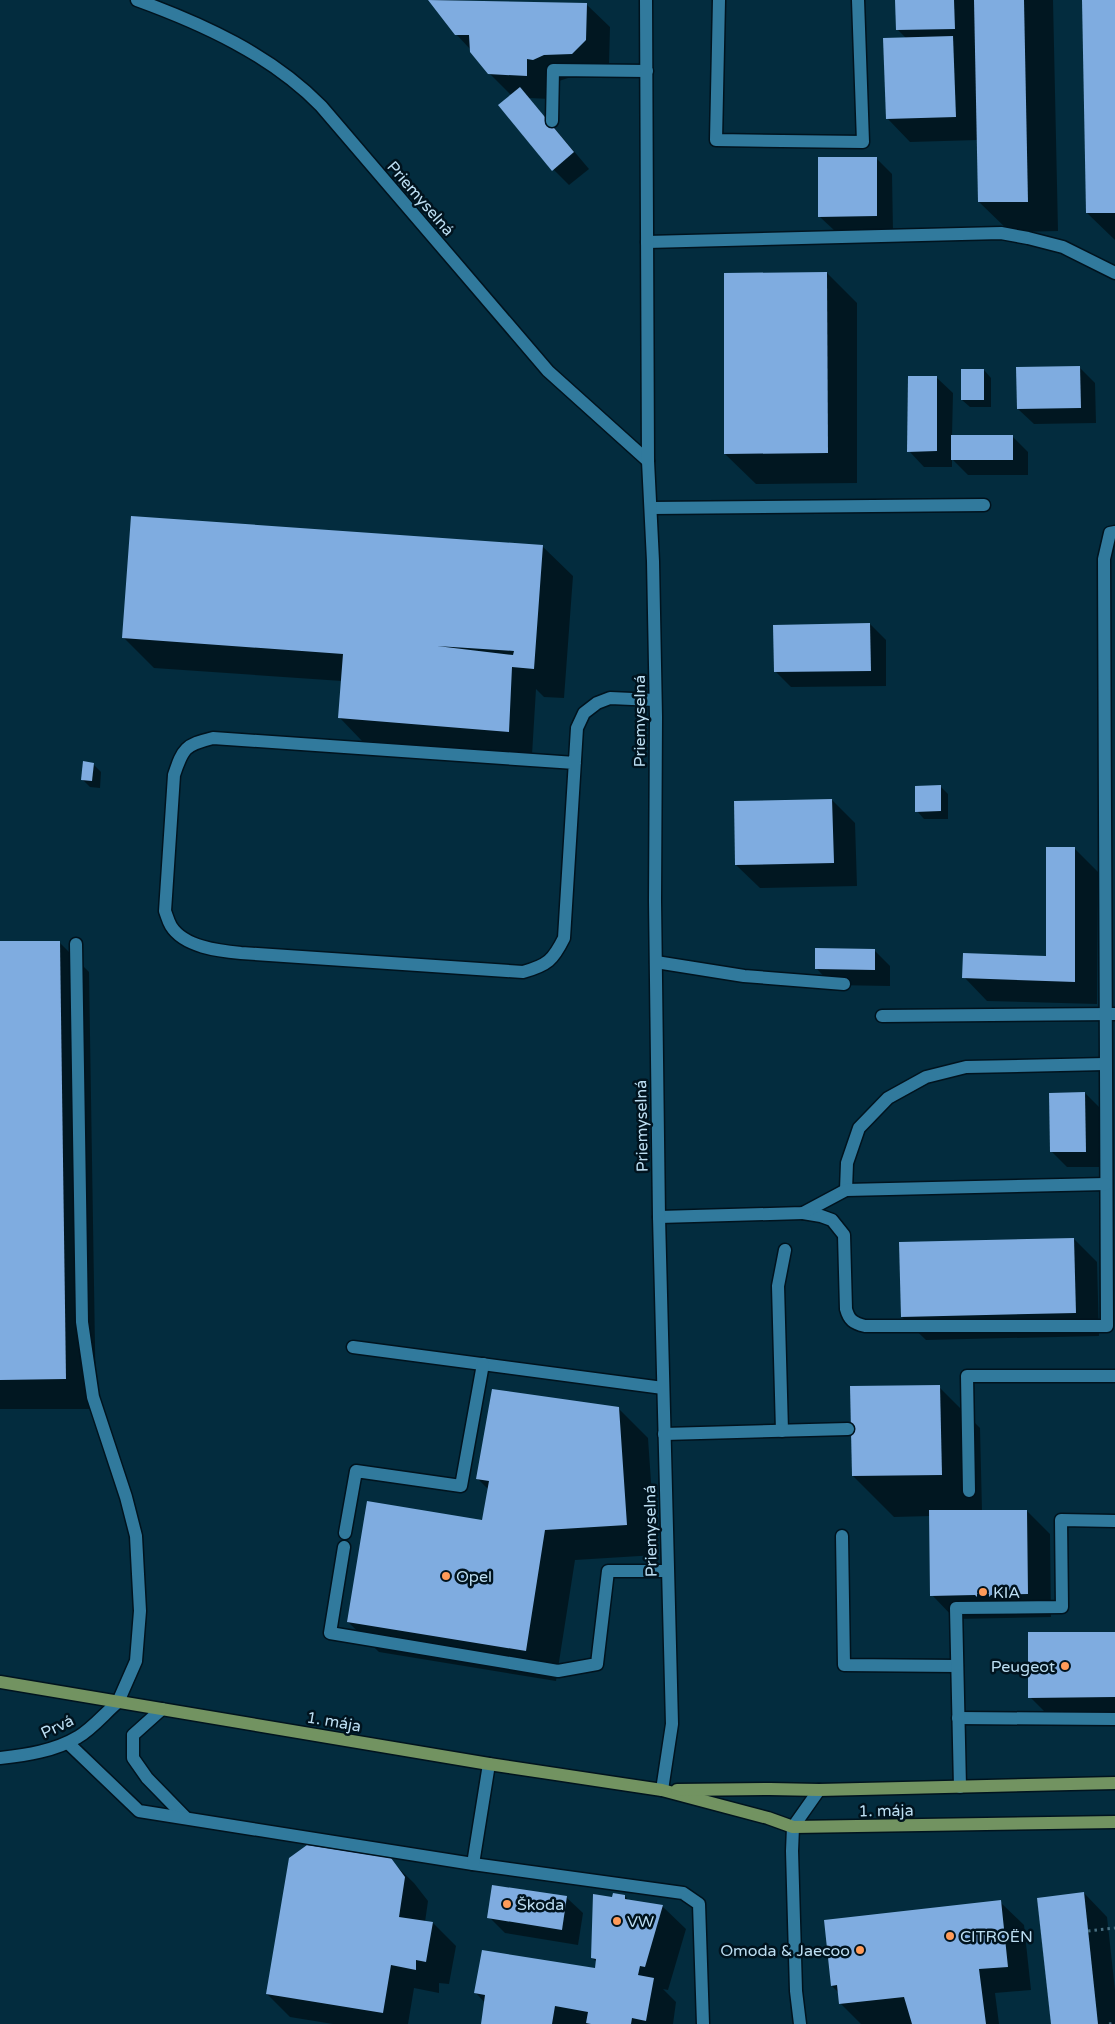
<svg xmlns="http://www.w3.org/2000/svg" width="1115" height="2024" font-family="'Varela Round',sans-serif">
  <rect width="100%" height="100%" fill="#032c3e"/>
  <!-- shadow -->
  <g fill="#0007">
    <polygon points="430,0 586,4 610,27 609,64 595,77 568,78 556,82 550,99 529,98 589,169 569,185 553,169 511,95 489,73 471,50 456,34"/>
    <polygon points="897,0 1053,0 1058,231 1010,232 979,202 978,140 910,142 887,118 907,39 898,30"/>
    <polygon points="1084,0 1115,0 1115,240 1087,213"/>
    <polygon points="876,158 892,174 893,232 836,232 820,217"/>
    <polygon points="827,273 857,303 857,483 756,484 725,454"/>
    <polygon points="1079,367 1095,383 1096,423 1034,424 1018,409"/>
    <polygon points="984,370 991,378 991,407 970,407 962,400"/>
    <polygon points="937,378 953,393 952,436 1013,437 1028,452 1028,475 968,475 952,459 952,467 924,467 909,451"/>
    <polygon points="542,546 573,576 564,698 544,697 536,689 532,755 362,741 339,717 342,681 154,668 124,638"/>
    <polygon points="870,624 886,640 886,686 791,687 775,671"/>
    <polygon points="93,764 101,772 100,788 90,787 82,779"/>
    <polygon points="940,786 948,794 948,819 924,819 917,811"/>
    <polygon points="832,800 855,823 857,886 760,888 736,865"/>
    <polygon points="1074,848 1098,872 1097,1004 987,1001 964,977 1047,957"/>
    <polygon points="0,942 59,942 89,972 96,1409 0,1409"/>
    <polygon points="874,950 890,966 890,986 832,985 817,969"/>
    <polygon points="1085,1093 1101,1109 1101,1167 1067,1167 1051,1151"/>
    <polygon points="1074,1239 1097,1262 1099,1336 926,1340 902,1317"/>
    <polygon points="939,1387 980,1428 982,1511 1027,1511 1050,1534 1051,1617 955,1619 932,1595 931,1516 894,1517 853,1476"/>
    <polygon points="618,1408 648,1438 656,1555 575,1560 556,1681 379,1652 348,1622 483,1521 489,1490 477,1478"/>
    <polygon points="1115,1633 1115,1720 1053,1720 1030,1697"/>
    <polygon points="390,1860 414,1883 428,1901 425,1922 433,1923 456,1946 449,1984 439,1983 439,1993 414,1988 408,2024 333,2024 290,2017 267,1994"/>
    <polygon points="493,1886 567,1898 583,1913 578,1945 505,1933 489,1917"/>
    <polygon points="1084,1893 1107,1917 1115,1990 1115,2024 1052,2024"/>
    <polygon points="625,1896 629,1901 662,1906 686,1929 668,1990 663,1989 676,2002 673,2024 482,2024 485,2003 476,1993 596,1970 597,1962 592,1958 614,1898"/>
    <polygon points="1000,1902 1024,1925 1031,1990 995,1993 999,2024 861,2024 840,2003 839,1993 832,1986 825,1921"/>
  </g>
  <!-- building -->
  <g fill="#7face0" fill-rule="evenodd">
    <polygon points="428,0 587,3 586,40 572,54 544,55 533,60 527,59 527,76 488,74 470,52 469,35 455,35"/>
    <polygon points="895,0 954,0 955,29 896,30"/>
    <polygon points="974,0 1024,0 1028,202 978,202"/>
    <polygon points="1082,0 1115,0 1115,213 1086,213"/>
    <polygon points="953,36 956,117 886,119 883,38"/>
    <polygon points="520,87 574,152 552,171 498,105"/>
    <polygon points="818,157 877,157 877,216 818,217"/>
    <polygon points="827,272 828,453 724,454 724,273"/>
    <polygon points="1080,366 1081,408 1017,409 1016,367"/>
    <rect x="961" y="369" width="23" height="31"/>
    <polygon points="908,376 937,376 937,451 907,452"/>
    <rect x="951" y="435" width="62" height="25"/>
    <path d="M 131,516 L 543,545 L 534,669 L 512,667 L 509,732 L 338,718 L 343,654 L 122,638 ZM 437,646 L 514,651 L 513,655 Z"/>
    <polygon points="870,623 871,671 774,672 773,625"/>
    <polygon points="83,761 94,763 92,781 81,780"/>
    <polygon points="941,785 941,811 915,812 915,786"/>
    <polygon points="832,799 834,863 735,865 734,801"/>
    <polygon points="1046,847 1075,847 1075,982 962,978 963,953 1046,956"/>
    <polygon points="0,941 60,941 66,1379 0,1380"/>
    <polygon points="815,948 875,949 875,970 815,969"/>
    <polygon points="1085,1092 1086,1152 1050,1152 1049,1093"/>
    <polygon points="1074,1238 1076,1313 901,1317 899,1242"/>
    <polygon points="940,1385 942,1475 852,1476 850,1386"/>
    <polygon points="492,1389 619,1407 627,1525 545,1530 526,1651 347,1622 367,1501 482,1520 489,1481 476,1479"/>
    <polygon points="929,1510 1027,1510 1028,1594 991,1595 989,1597 989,1594 977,1594 977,1597 975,1595 930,1596"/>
    <polygon points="1028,1632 1115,1632 1115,1697 1028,1698"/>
    <polygon points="307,1845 391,1858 405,1877 399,1917 433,1922 426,1962 416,1960 416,1970 391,1965 383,2013 266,1994 289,1858"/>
    <polygon points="492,1885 567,1896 562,1930 487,1918"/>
    <polygon points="1084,1892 1098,2024 1051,2024 1037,1898"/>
    <polygon points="613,1893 625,1895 625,1899 663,1905 645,1967 640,1966 638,1975 654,1978 646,2021 632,2018 631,2024 591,2024 586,2023 588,2012 555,2006 552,2024 481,2024 485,1995 474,1993 482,1950 595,1968 596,1959 591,1958 593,1894 612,1897"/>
    <polygon points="1001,1900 1008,1967 979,1969 986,2024 912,2024 904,1997 839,2004 837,1985 831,1986 824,1920"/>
  </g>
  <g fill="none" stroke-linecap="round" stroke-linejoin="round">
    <!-- service casing -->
    <g stroke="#00131e" stroke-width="15">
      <g id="service">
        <path d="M 137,0 C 203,24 271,55 321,106 L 548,371 L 648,461"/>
        <polyline points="719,0 716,140 863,142 858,0"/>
        <polyline points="552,121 553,70 647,71"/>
        <polyline points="647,242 1001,233 1028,238 1063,247 1115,273"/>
        <polyline points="651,508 984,505"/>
        <path d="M 575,763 L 213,738 C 185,745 183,748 174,775 L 165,911 C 167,916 168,921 171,926 C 184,947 219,951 241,953 L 523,972 C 548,965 553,960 564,938 L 577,728 L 584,713 L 597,703 L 610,698 L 655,700"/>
        <polyline points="76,944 82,1322 93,1397 126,1497 136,1536 138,1574 140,1611 136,1661 118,1702"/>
        <polyline points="656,962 744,976 844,984"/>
        <polyline points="882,1016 1115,1014"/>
        <polyline points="846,1190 847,1163 859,1128 888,1098 926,1077 966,1067 1105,1064"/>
        <path d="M 803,1213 L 821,1216 L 832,1220 L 844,1235 L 846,1309 C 849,1320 853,1323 865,1326 L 1107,1326 L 1104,559 L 1110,533 L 1115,532"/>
        <polyline points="659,1217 803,1213 846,1190 1106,1184"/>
        <polyline points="353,1347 663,1388"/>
        <polyline points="782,1431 778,1286 785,1250"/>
        <polyline points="664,1434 848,1429"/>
        <polyline points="969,1491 967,1376 1115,1376"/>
        <polyline points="345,1533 356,1471 461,1486 483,1364"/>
        <polyline points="842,1536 844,1665 957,1666"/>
        <polyline points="344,1547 330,1633 558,1671 597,1664 608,1571 667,1571"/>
        <polyline points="162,1709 133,1735 133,1758 147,1778 186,1818"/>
        <polyline points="958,1718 1115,1719"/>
        <polyline points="68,1743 139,1811 473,1864 683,1893 699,1904 703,2024"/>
        <polyline points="960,1787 956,1608 1062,1607 1061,1520 1115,1521"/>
        <polyline points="473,1864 489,1764"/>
        <polyline points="800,2024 796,1991 792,1851 793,1827 819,1790"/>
      </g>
    </g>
    <!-- minor casing -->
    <g stroke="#00131e" stroke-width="15">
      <g id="minor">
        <polyline points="646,0 648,461 653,561 656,717 655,901 659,1217 672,1724 662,1790"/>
        <path d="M 0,1758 C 26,1755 55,1751 78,1737 C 92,1729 105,1713 118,1702"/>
      </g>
    </g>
    <!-- primary casing -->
    <g stroke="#00131e" stroke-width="15">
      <g id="primary">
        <polyline points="0,1682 489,1764 662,1790 768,1818 793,1827 1115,1822"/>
        <polyline points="677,1790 770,1789 819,1790 1115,1783"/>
      </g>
    </g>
    <!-- path -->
    <g stroke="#476e80" stroke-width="3" stroke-dasharray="2.5 4" stroke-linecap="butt">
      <polyline points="1088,1931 1115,1928"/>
      <polyline points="1109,2024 1115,2023"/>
    </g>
    <!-- service -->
    <use href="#service" stroke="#317a9d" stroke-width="12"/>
    <!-- minor -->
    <use href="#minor" stroke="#317a9d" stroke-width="12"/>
    <!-- primary -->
    <use href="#primary" stroke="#729361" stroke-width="12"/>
  </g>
  <!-- markers -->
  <g fill="#ff9b59" stroke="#00131e" stroke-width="2">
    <circle cx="446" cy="1576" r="5"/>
    <circle cx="983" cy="1592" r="5"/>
    <circle cx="1065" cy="1666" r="5"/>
    <circle cx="507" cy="1904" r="5"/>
    <circle cx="617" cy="1921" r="5"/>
    <circle cx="950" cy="1936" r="5"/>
    <circle cx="860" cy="1950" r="5"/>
  </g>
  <g text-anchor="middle" stroke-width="5" stroke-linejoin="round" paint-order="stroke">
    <!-- street labels -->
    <g font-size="16" fill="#bcdef2" stroke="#00131e">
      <text transform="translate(421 198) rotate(49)" y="6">Priemyselná</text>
      <text transform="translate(639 721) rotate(-90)" y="6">Priemyselná</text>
      <text transform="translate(641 1126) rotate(-91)" y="6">Priemyselná</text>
      <text transform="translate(650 1531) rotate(-91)" y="6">Priemyselná</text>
      <text transform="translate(334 1721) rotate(10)" y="6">1. mája</text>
      <text transform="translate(57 1726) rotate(-25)" y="6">Prvá</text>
      <text transform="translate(886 1810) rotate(-1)" y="6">1. mája</text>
    </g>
    <!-- poi labels -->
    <g font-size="16" fill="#bcdef2" stroke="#00131e" text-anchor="start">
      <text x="456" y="1582">Opel</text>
      <text x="993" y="1598">KIA</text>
      <text x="1055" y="1672" text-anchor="end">Peugeot</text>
      <text x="517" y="1910">Škoda</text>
      <text x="627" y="1927">VW</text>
      <text x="960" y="1942">CITROËN</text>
      <text x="850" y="1956" text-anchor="end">Omoda &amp; Jaecoo</text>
    </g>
  </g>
</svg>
